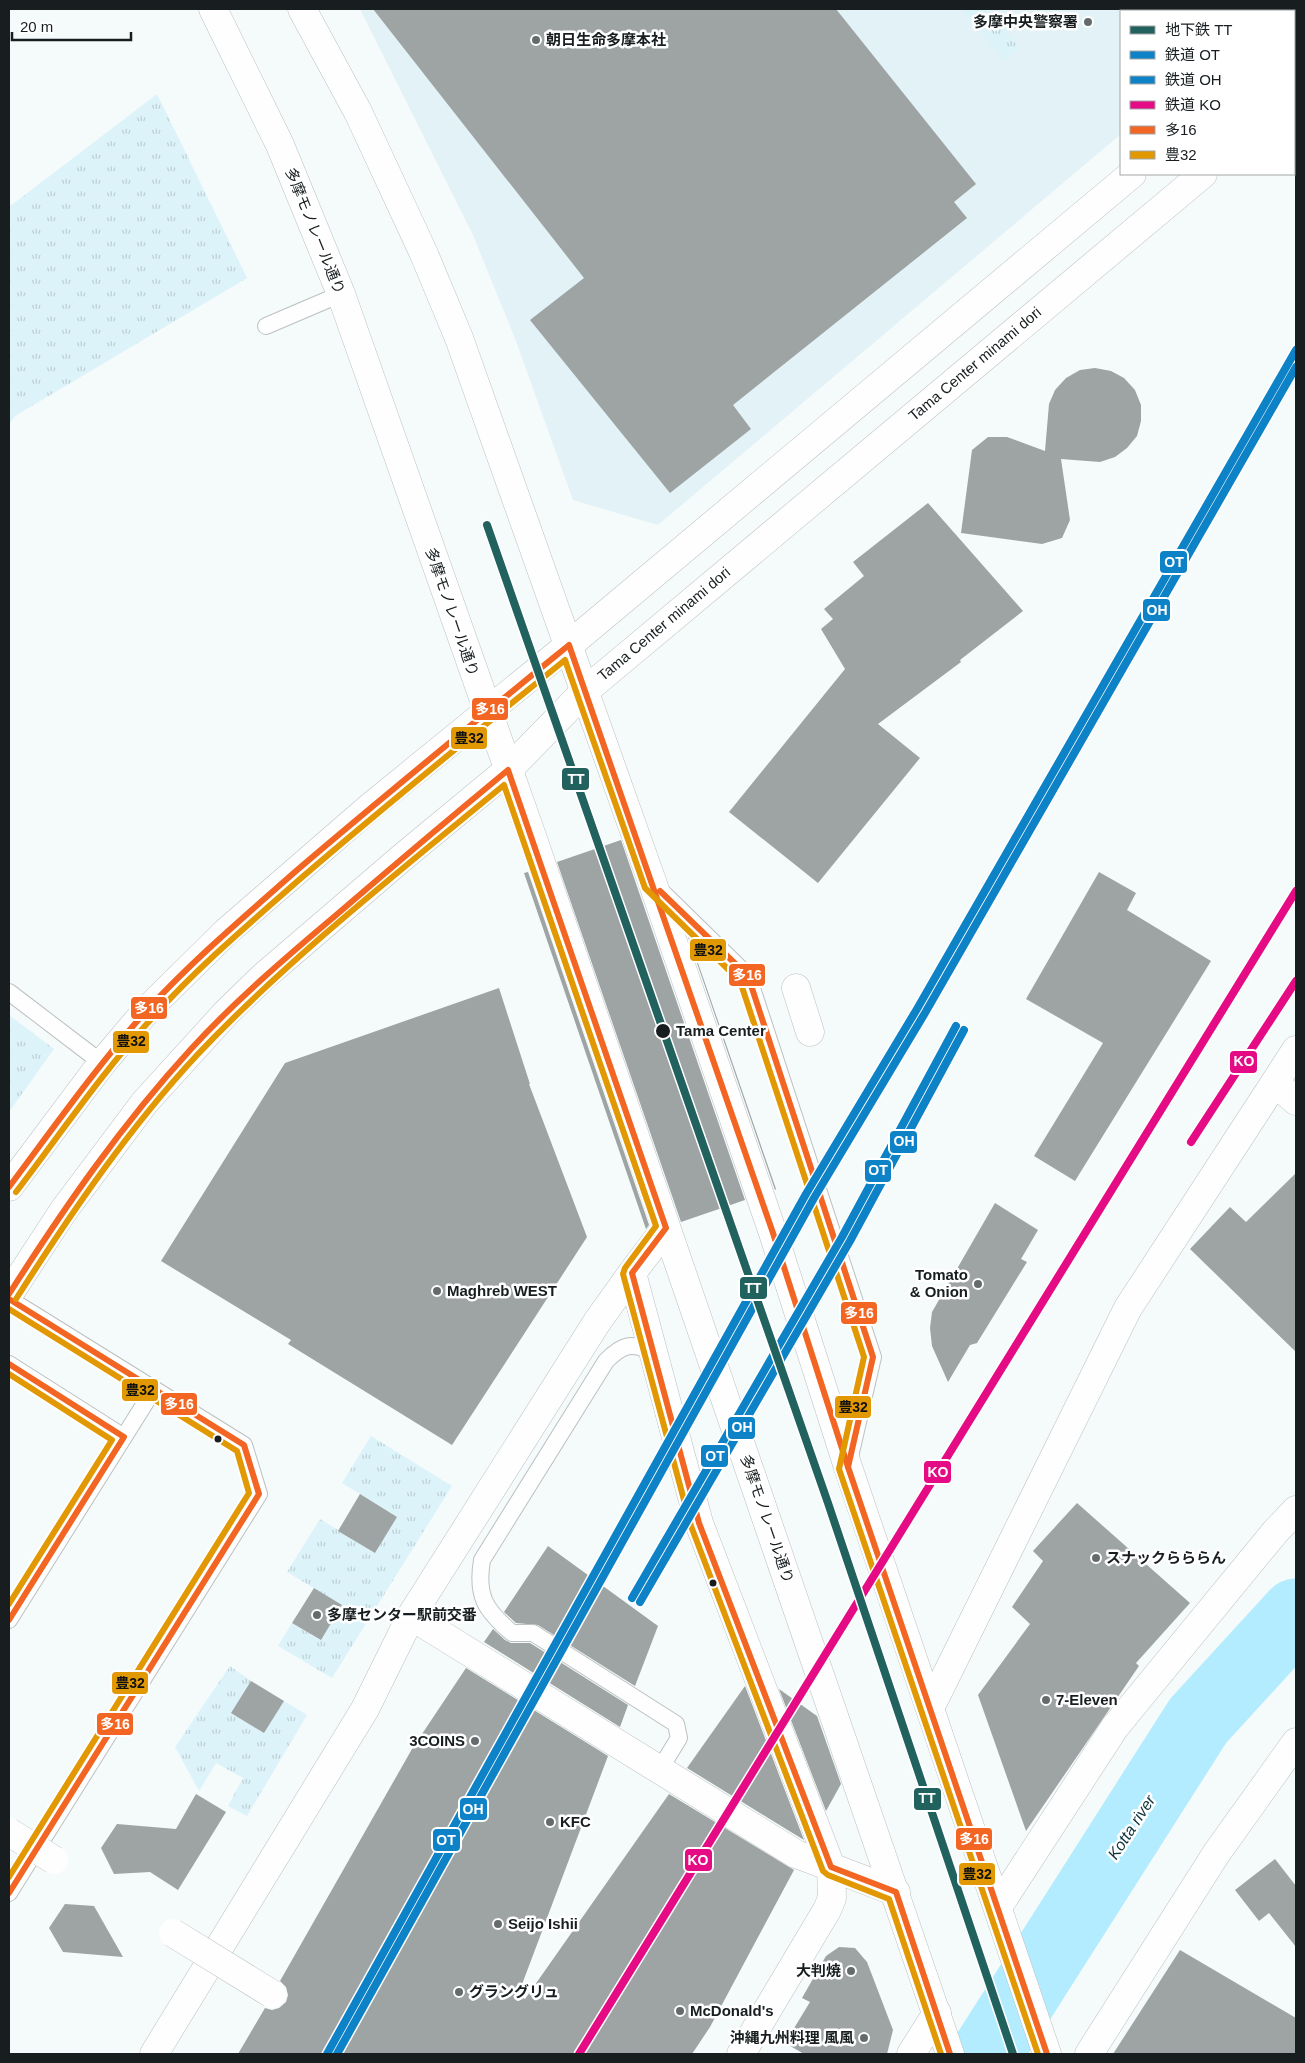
<svg xmlns="http://www.w3.org/2000/svg" width="1305" height="2063" font-family="Arial,'Noto Sans JP',sans-serif">
  <defs>
    <pattern id="grass-tufts" width="24" height="20" patternUnits="userSpaceOnUse" patternTransform="scale(1.25)"><rect width="24" height="20" fill="#ddf3fa"/><path d="M3 7l-1-3M5 7V3M7 7l1-3M15 17l-1-3M17 17v-4M19 17l1-3" fill="none" stroke="#bdd0d6"/></pattern>
  </defs>
  <rect width="100%" height="100%" fill="#f5fafb"/>
  <!-- built -->
  <polygon fill="#e2f2f6" points="360,9 1271,9 1268,11 1121,11 1121,134 658,525 573,500 516,341 473,235"/>
  <!-- grass -->
  <g fill="url(#grass-tufts)">
    <polygon points="964,9 987,9 1020,48 1005,61 962,11"/>
    <polygon points="157,94 247,278 15,416 9,425 9,207"/>
    <polygon points="9,1015 54,1049 9,1112"/>
    <polygon points="371,1436 452,1486 332,1678 278,1646 292,1623 321,1640 342,1605 287,1572 320,1519 375,1553 397,1517 342,1483"/>
    <polygon points="230,1666 251,1681 232,1713 264,1733 284,1701 307,1715 247,1816 228,1806 243,1778 216,1763 199,1791 175,1747"/>
  </g>
  <g fill="none" stroke-linecap="round" stroke-linejoin="round">
    <!-- river -->
    <polyline stroke="#b2ecfe" stroke-width="71" points="986,2054 1198,1721 1296,1614"/>
  </g>
  <!-- building -->
  <g fill="#9ea3a4">
    <polygon points="373,9 836,9 976,184 954,202 967,218 733,405 751,429 670,493 530,320 584,278"/>
    <polygon points="1095,368 1111,371 1124,378 1135,390 1141,405 1141,421 1137,436 1127,448 1115,457 1100,462 1061,459 1070,520 1062,538 1042,544 961,533 972,450 988,437 1007,437 1045,451 1049,404 1055,390 1066,378 1080,370"/>
    <polygon points="928,503 1023,611 960,660 961,662 878,724 920,758 818,883 729,812 845,669 821,629 833,619 824,609 864,576 853,562"/>
    <polygon points="621,840 745,1200 681,1222 557,862"/>
    <polygon points="528,872 649,1225 646,1229 524,873"/>
    <polygon points="1099,872 1136,893 1127,910 1211,961 1075,1181 1034,1156 1103,1043 1026,999"/>
    <polygon points="685,928 687,931 776,1189 775,1190"/>
    <polygon points="499,988 530,1084 529,1084 587,1237 452,1445 288,1344 291,1340 161,1261 285,1063"/>
    <polygon points="1296,1173 1296,1352 1190,1249 1230,1207 1246,1222"/>
    <polygon points="995,1203 1038,1230 1021,1259 1027,1262 977,1343 970,1345 948,1382 932,1346 930,1328 932,1312"/>
    <polygon points="360,1494 397,1517 375,1553 338,1531"/>
    <polygon points="1077,1503 1190,1603 1136,1663 1139,1666 1026,1831 978,1695 1030,1624 1012,1607 1043,1561 1033,1551"/>
    <polygon points="548,1546 658,1626 635,1686 538,1625 516,1623 504,1612"/>
    <polygon points="314,1588 342,1605 321,1640 292,1623"/>
    <polygon points="493,1629 505,1640 511,1643 530,1643 628,1705 620,1727 484,1642"/>
    <polygon points="466,1668 608,1756 518,1995 525,1999 669,1794 794,1870 710,2027 692,2054 238,2054 265,2008 272,2010 279,2008 286,2002 288,1995 286,1987 280,1981 412,1749"/>
    <polygon points="251,1681 284,1701 264,1733 231,1713"/>
    <polygon points="745,1686 804,1840 687,1768"/>
    <polygon points="779,1689 817,1716 841,1784 826,1811"/>
    <polygon points="196,1794 226,1812 178,1890 150,1872 114,1874 101,1848 117,1824 176,1829"/>
    <polygon points="1275,1859 1296,1886 1296,1947 1269,1913 1259,1921 1235,1890"/>
    <polygon points="65,1904 94,1906 123,1957 63,1952 49,1928"/>
    <polygon points="839,1947 855,1948 867,1962 893,2030 887,2054 804,2054 785,2043 810,2002 802,1998 826,1956"/>
    <polygon points="1180,1950 1296,2018 1296,2054 1113,2054"/>
  </g>
  <g fill="none" stroke-linecap="round" stroke-linejoin="round">
    <!-- lane casing -->
    <g stroke="#bbc0c1" stroke-width="18">
      <g id="lane">
        <polyline points="266,326 341,294"/>
        <polyline points="660,890 748,976 873,1357 849,1461"/>
        <polyline points="9,992 102,1063"/>
        <polyline points="9,1299 244,1445 259,1494 9,1893"/>
        <path d="M 653,1352 C 631,1342 623,1344 606,1361 L 482,1560 C 476,1596 485,1610 512,1633 L 533,1633 L 676,1724 L 679,1738 L 660,1769"/>
        <polyline points="9,1364 124,1437"/>
        <polyline points="9,1620 154,1389"/>
      </g>
    </g>
    <!-- street casing -->
    <g stroke="#bbc0c1" stroke-width="29">
      <g id="street">
        <polyline points="796,988 810,1032"/>
        <polyline points="1275,1083 1296,1101"/>
        <polyline points="666,1228 632,1273 699,1523 831,1867 896,1892"/>
        <polyline points="632,1273 597,1322 411,1616 796,1854 831,1867 832,1898 827,1910 741,2054"/>
        <polyline points="930,1708 1128,1308 1296,1050"/>
        <polyline points="998,1907 1115,1727 1275,1532 1296,1510"/>
        <polyline points="911,2054 937,2013"/>
        <polyline points="1089,2054 1216,1854 1296,1742"/>
      </g>
    </g>
    <!-- secondary casing -->
    <g stroke="#bbc0c1" stroke-width="29">
      <g id="secondary">
        <polyline points="213,9 280,145 341,294 533,839 950,2054"/>
        <polyline points="302,9 358,112 424,254 459,338 653,884 773,1233 848,1467 1047,2054"/>
        <polyline points="1294,39 1296,36"/>
        <polyline points="1294,98 1296,96"/>
        <polyline points="9,1187 102,1063 147,1010 226,932 369,808 569,645 1132,174"/>
        <polyline points="9,1294 64,1210 145,1102 226,1013 263,977 404,856 508,770 585,691 1203,174"/>
        <polyline points="154,2054 365,1709 411,1616"/>
      </g>
    </g>
    <!-- lane -->
    <use href="#lane" stroke="#fefefe" stroke-width="16"/>
    <!-- street -->
    <use href="#street" stroke="#fefefe" stroke-width="28"/>
    <!-- secondary -->
    <use href="#secondary" stroke="#fefefe" stroke-width="28"/>
    <!-- street-bridge casing -->
    <g stroke="#bbc0c1" stroke-width="29" stroke-linecap="butt">
      <g id="street-bridge">
        <polyline points="9,1832 54,1860"/>
        <polyline points="173,1933 272,1994"/>
      </g>
    </g>
    <!-- street-bridge -->
    <use href="#street-bridge" stroke="#fefefe" stroke-width="28"/>
    <!-- bus-1 casing -->
    <g stroke="#fff" stroke-width="10">
      <g id="bus-1">
        <polyline points="660,891 748,976 873,1357 848,1467"/>
        <path d="M 9,1187 C 54,1127 97,1066 147,1010 C 193,960 245,916 296,871 C 386,794 477,720 569,645 L 773,1233 L 848,1467 L 1047,2054"/>
        <path d="M 9,1294 C 64,1208 122,1124 191,1049 C 235,1001 285,958 335,916 C 392,867 450,818 508,770 L 666,1228 L 632,1273 L 699,1523 L 831,1867 L 896,1892 L 950,2054"/>
        <polyline points="9,1299 244,1445 259,1494 9,1893"/>
        <polyline points="9,1364 124,1437 9,1620"/>
      </g>
    </g>
    <!-- bus-2 casing -->
    <g stroke="#fff" stroke-width="10">
      <g id="bus-2">
        <path d="M 16,1192 C 61,1133 103,1071 154,1016 C 199,966 250,923 300,879 C 387,804 476,732 565,660 L 645,888 L 740,981 L 864,1357 L 839,1469 L 1038,2054"/>
        <path d="M 16,1299 C 71,1213 129,1128 198,1054 C 290,957 401,870 504,785 L 656,1226 L 625,1268 L 623,1274 L 691,1526 L 823,1871 L 828,1875 L 889,1899 L 941,2054"/>
        <polyline points="9,1309 237,1451 249,1493 9,1877"/>
        <polyline points="9,1374 112,1440 9,1604"/>
      </g>
    </g>
    <!-- bus-1 -->
    <use href="#bus-1" stroke="#f26522" stroke-width="6"/>
    <!-- bus-2 -->
    <use href="#bus-2" stroke="#e19803" stroke-width="6"/>
    <!-- rail-1 casing -->
    <g stroke="#fff" stroke-width="11">
      <g id="rail-1">
        <polyline points="632,1598 842,1237 956,1026"/>
        <polyline points="327,2054 806,1194 917,1009 1296,350"/>
      </g>
    </g>
    <!-- rail-2 casing -->
    <g stroke="#fff" stroke-width="11">
      <g id="rail-2">
        <polyline points="640,1602 850,1241 964,1030"/>
        <polyline points="337,2054 814,1198 925,1013 1296,367"/>
      </g>
    </g>
    <!-- rail-3 casing -->
    <g stroke="#fff" stroke-width="11">
      <g id="rail-3">
        <polyline points="1191,1142 1296,981"/>
        <polyline points="579,2054 1296,891"/>
      </g>
    </g>
    <!-- rail-1 -->
    <use href="#rail-1" stroke="#0d82c7" stroke-width="8"/>
    <!-- rail-2 -->
    <use href="#rail-2" stroke="#0d82c7" stroke-width="8"/>
    <!-- rail-3 -->
    <use href="#rail-3" stroke="#e50b84" stroke-width="8"/>
    <!-- metro-1 casing -->
    <g stroke="#fff" stroke-width="11">
      <polyline id="metro-1" points="487,525 828,1503 1013,2054"/>
    </g>
    <!-- metro-1 -->
    <use href="#metro-1" stroke="#22625e" stroke-width="8"/>
  </g>
  <!-- markers -->
  <g fill="#656b6d" stroke="#fff" stroke-width="2">
    <circle cx="1088" cy="22" r="5"/>
    <circle cx="536" cy="40" r="5"/>
    <circle cx="978" cy="1284" r="5"/>
    <circle cx="437" cy="1291" r="5"/>
    <circle cx="1096" cy="1558" r="5"/>
    <circle cx="317" cy="1615" r="5"/>
    <circle cx="1046" cy="1700" r="5"/>
    <circle cx="475" cy="1741" r="5"/>
    <circle cx="550" cy="1822" r="5"/>
    <circle cx="498" cy="1924" r="5"/>
    <circle cx="851" cy="1971" r="5"/>
    <circle cx="459" cy="1992" r="5"/>
    <circle cx="680" cy="2011" r="5"/>
    <circle cx="864" cy="2038" r="5"/>
  </g>
  <g fill="#181e20" stroke="#fff" stroke-width="2">
    <circle cx="663" cy="1031" r="8"/>
    <circle cx="218" cy="1439" r="4.5"/>
    <circle cx="713" cy="1583" r="4.5"/>
  </g>
  <g text-anchor="middle" stroke-width="5" stroke-linejoin="round" paint-order="stroke">
    <!-- poi labels -->
    <g font-size="15" font-weight="bold" fill="#181e20" stroke="#fff" text-anchor="start">
      <text x="1078" y="27" text-anchor="end">多摩中央警察署</text>
      <text x="546" y="45">朝日生命多摩本社</text>
      <text x="968" y="1280" text-anchor="end">Tomato<tspan x="968" dy="17">&amp; Onion</tspan></text>
      <text x="447" y="1296">Maghreb WEST</text>
      <text x="1106" y="1563">スナックらららん</text>
      <text x="327" y="1620">多摩センター駅前交番</text>
      <text x="1056" y="1705">7-Eleven</text>
      <text x="465" y="1746" text-anchor="end">3COINS</text>
      <text x="560" y="1827">KFC</text>
      <text x="508" y="1929">Seijo Ishii</text>
      <text x="841" y="1976" text-anchor="end">大判焼</text>
      <text x="469" y="1997">グラングリュ</text>
      <text x="690" y="2016">McDonald's</text>
      <text x="854" y="2043" text-anchor="end">沖縄九州料理 風風</text>
    </g>
    <!-- street labels -->
    <g font-size="15" fill="#181e20" stroke="#fff">
      <text transform="translate(315 231) rotate(68)" y="5">多摩モノレール通り</text>
      <text transform="translate(975 364) rotate(-40)" y="5">Tama Center minami dori</text>
      <text transform="translate(452 612) rotate(71)" y="5">多摩モノレール通り</text>
      <text transform="translate(664 624) rotate(-40)" y="5">Tama Center minami dori</text>
      <text transform="translate(767 1519) rotate(71)" y="5">多摩モノレール通り</text>
    </g>
    <!-- stop labels -->
    <g font-size="15" font-weight="bold" fill="#181e20" stroke="#fff" text-anchor="start">
      <text x="676" y="1036">Tama Center</text>
    </g>
    <!-- water labels -->
    <g font-size="16" font-style="italic" fill="#0d343e" stroke="#fff">
      <text transform="translate(1131 1827) rotate(-57)" y="6">Kotta river</text>
    </g>
  </g>
  <g stroke="#fff" stroke-width="2">
    <rect x="1159" y="550" width="29" height="24" rx="5" fill="#0d82c7"/>
    <rect x="1142" y="598" width="29" height="24" rx="5" fill="#0d82c7"/>
    <rect x="471" y="697" width="38" height="24" rx="5" fill="#f26522"/>
    <rect x="450" y="726" width="38" height="24" rx="5" fill="#e19803"/>
    <rect x="561" y="767" width="29" height="24" rx="5" fill="#22625e"/>
    <rect x="689" y="938" width="38" height="24" rx="5" fill="#e19803"/>
    <rect x="728" y="963" width="38" height="24" rx="5" fill="#f26522"/>
    <rect x="130" y="996" width="38" height="24" rx="5" fill="#f26522"/>
    <rect x="112" y="1030" width="38" height="24" rx="5" fill="#e19803"/>
    <rect x="1229" y="1050" width="29" height="24" rx="5" fill="#e50b84"/>
    <rect x="889" y="1130" width="29" height="24" rx="5" fill="#0d82c7"/>
    <rect x="864" y="1159" width="28" height="24" rx="5" fill="#0d82c7"/>
    <rect x="739" y="1276" width="29" height="24" rx="5" fill="#22625e"/>
    <rect x="840" y="1301" width="38" height="24" rx="5" fill="#f26522"/>
    <rect x="121" y="1378" width="38" height="24" rx="5" fill="#e19803"/>
    <rect x="160" y="1392" width="38" height="24" rx="5" fill="#f26522"/>
    <rect x="834" y="1395" width="38" height="24" rx="5" fill="#e19803"/>
    <rect x="727" y="1416" width="29" height="24" rx="5" fill="#0d82c7"/>
    <rect x="700" y="1444" width="29" height="24" rx="5" fill="#0d82c7"/>
    <rect x="923" y="1460" width="29" height="24" rx="5" fill="#e50b84"/>
    <rect x="111" y="1671" width="38" height="24" rx="5" fill="#e19803"/>
    <rect x="96" y="1712" width="38" height="24" rx="5" fill="#f26522"/>
    <rect x="913" y="1787" width="29" height="24" rx="5" fill="#22625e"/>
    <rect x="459" y="1797" width="29" height="24" rx="5" fill="#0d82c7"/>
    <rect x="955" y="1827" width="38" height="24" rx="5" fill="#f26522"/>
    <rect x="432" y="1828" width="29" height="24" rx="5" fill="#0d82c7"/>
    <rect x="684" y="1848" width="29" height="24" rx="5" fill="#e50b84"/>
    <rect x="958" y="1862" width="38" height="24" rx="5" fill="#e19803"/>
  </g>
  <g font-size="14" text-anchor="middle" font-weight="bold" fill="#fff">
    <text x="1174" y="567">OT</text>
    <text x="1157" y="615">OH</text>
    <text x="490" y="714">多16</text>
    <text x="576" y="784">TT</text>
    <text x="747" y="980">多16</text>
    <text x="149" y="1013">多16</text>
    <text x="1244" y="1066">KO</text>
    <text x="904" y="1146">OH</text>
    <text x="878" y="1175">OT</text>
    <text x="753" y="1293">TT</text>
    <text x="859" y="1318">多16</text>
    <text x="179" y="1409">多16</text>
    <text x="742" y="1432">OH</text>
    <text x="715" y="1461">OT</text>
    <text x="938" y="1477">KO</text>
    <text x="115" y="1729">多16</text>
    <text x="927" y="1803">TT</text>
    <text x="473" y="1814">OH</text>
    <text x="974" y="1844">多16</text>
    <text x="446" y="1845">OT</text>
    <text x="698" y="1865">KO</text>
  </g>
  <g font-size="14" text-anchor="middle" font-weight="bold" fill="#111">
    <text x="469" y="743">豊32</text>
    <text x="708" y="955">豊32</text>
    <text x="131" y="1046">豊32</text>
    <text x="140" y="1395">豊32</text>
    <text x="853" y="1412">豊32</text>
    <text x="130" y="1688">豊32</text>
    <text x="977" y="1879">豊32</text>
  </g>
  <!-- border -->
  <rect width="1305" height="2063" fill="none" stroke="#181e20" stroke-width="20"/>
  <!-- legend -->
  <rect x="1120" y="10" width="175" height="165" fill="#ffffff" stroke="#a3a5a6"/>
  <rect x="1130" y="26" width="25" height="8" fill="#22625e" stroke="#a3a5a6"/>
  <text x="1165" y="35" font-size="15" fill="#181e20">地下鉄 TT</text>
  <rect x="1130" y="51" width="25" height="8" fill="#0d82c7" stroke="#a3a5a6"/>
  <text x="1165" y="60" font-size="15" fill="#181e20">鉄道 OT</text>
  <rect x="1130" y="76" width="25" height="8" fill="#0d82c7" stroke="#a3a5a6"/>
  <text x="1165" y="85" font-size="15" fill="#181e20">鉄道 OH</text>
  <rect x="1130" y="101" width="25" height="8" fill="#e50b84" stroke="#a3a5a6"/>
  <text x="1165" y="110" font-size="15" fill="#181e20">鉄道 KO</text>
  <rect x="1130" y="126" width="25" height="8" fill="#f26522" stroke="#a3a5a6"/>
  <text x="1165" y="135" font-size="15" fill="#181e20">多16</text>
  <rect x="1130" y="151" width="25" height="8" fill="#e19803" stroke="#a3a5a6"/>
  <text x="1165" y="160" font-size="15" fill="#181e20">豊32</text>
  <!-- scale -->
  <path d="M12 32v8h119v-8" fill="none" stroke="#181e20" stroke-width="2.5"/>
  <text x="20" y="32" font-size="15" fill="#181e20" stroke="#ffffff" stroke-width="4" paint-order="stroke">20 m</text>
</svg>
